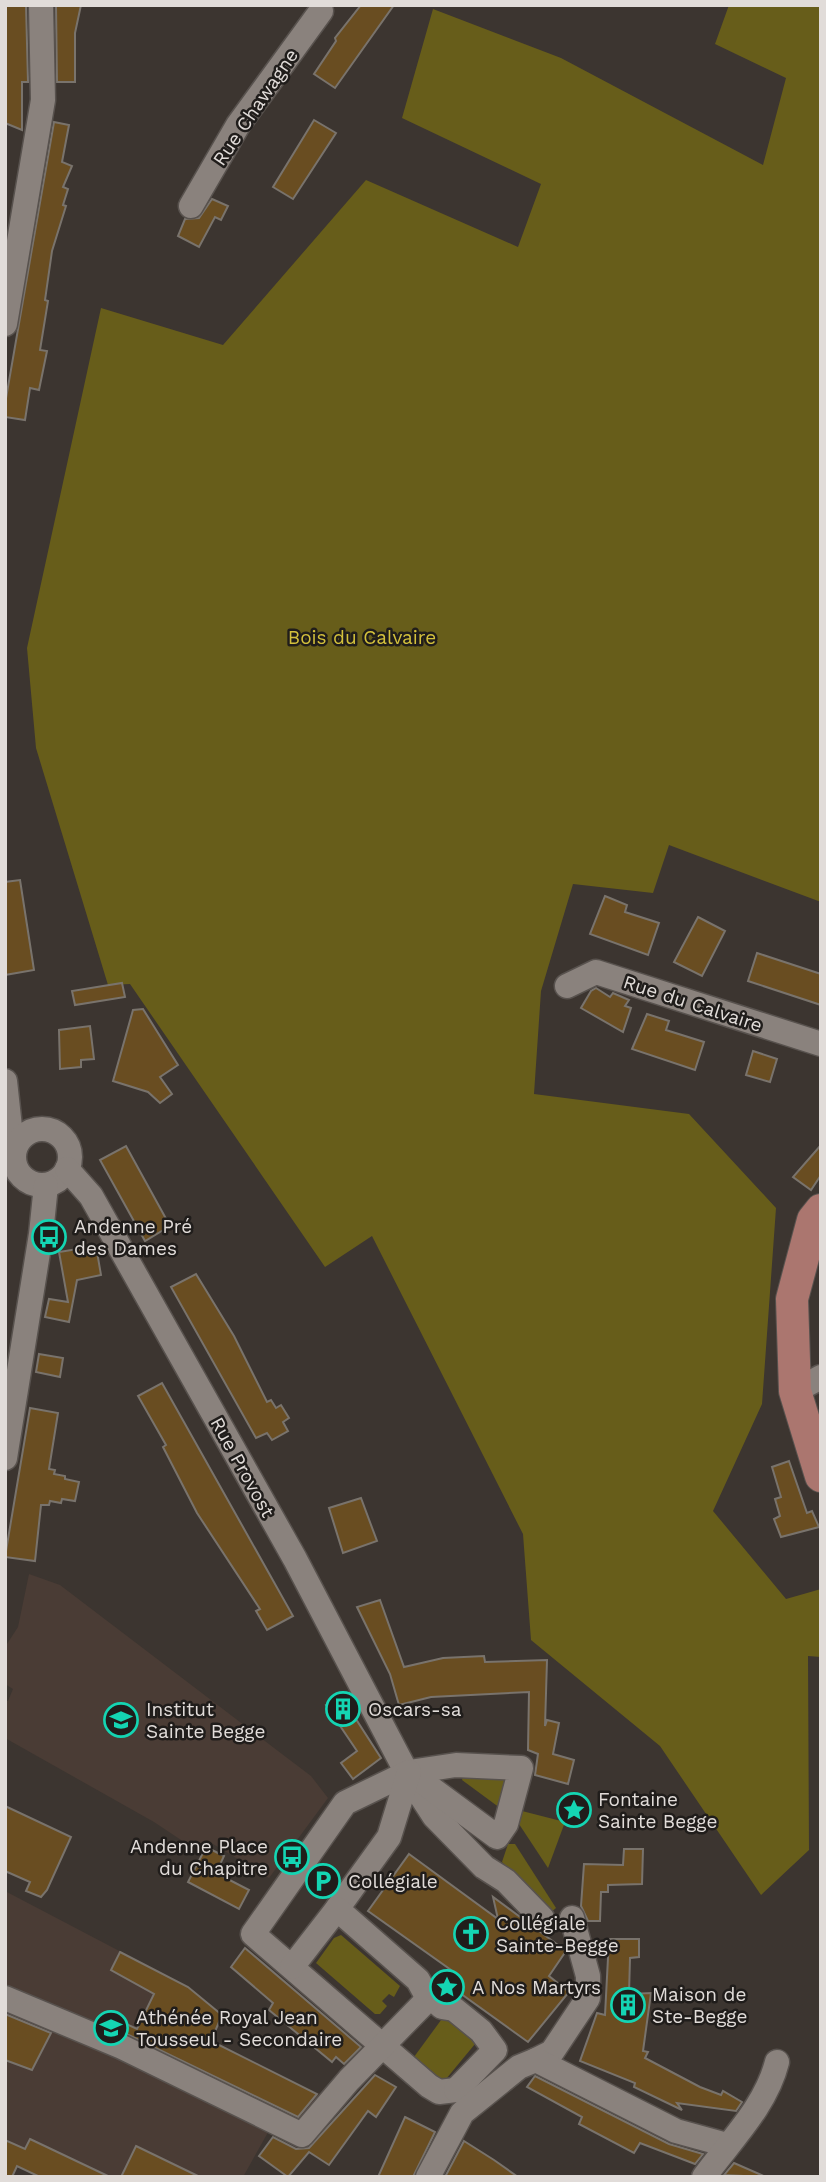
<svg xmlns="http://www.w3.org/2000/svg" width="826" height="2182" font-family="'Work Sans',sans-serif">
  <rect width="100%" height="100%" fill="#3c3530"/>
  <!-- built -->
  <g fill="#4a3c35">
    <polygon points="29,1574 60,1585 311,1776 328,1798 269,1878 208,1841 196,1850 154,1822 5,1738 5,1701 8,1701 13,1689 5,1684 5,1647 18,1627"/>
    <polygon points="5,1891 188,1987 222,2015 211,2041 321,2096 301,2122 271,2127 243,2177 40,2177 18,2166 12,2177 5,2177"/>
  </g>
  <!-- green -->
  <g fill="#675d1a">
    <polygon points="729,5 821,5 821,902 669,845 653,893 573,884 541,991 534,1094 689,1114 776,1208 762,1404 713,1511 786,1599 821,1589 821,1657 808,1656 809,1850 761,1895 660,1746 531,1640 523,1534 372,1236 325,1267 130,984 108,985 36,748 27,648 101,308 223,345 366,180 518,247 541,184 402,118 433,9 561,58 763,165 786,78 715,44"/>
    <polygon points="514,1771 500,1808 462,1780 464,1774"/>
    <polygon points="522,1811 565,1822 548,1868 517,1821"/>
    <polygon points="508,1844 515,1844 556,1908 549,1914 502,1862"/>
    <polygon points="341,1935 400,1986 394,1997 389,1994 382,2001 387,2006 380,2014 375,2014 316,1963 334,1938"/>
    <polygon points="444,2016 475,2038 475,2044 446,2079 438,2080 414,2057"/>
  </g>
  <!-- building -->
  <g fill="#694d21" stroke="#79736c" stroke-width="2">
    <polygon points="5,5 26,5 28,82 22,82 22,130 5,123"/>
    <polygon points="56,5 81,5 75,33 75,82 57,82"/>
    <polygon points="361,5 394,5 335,88 314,74 336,41 335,38"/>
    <polygon points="314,120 336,133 293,199 273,187"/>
    <polygon points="54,122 69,125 62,162 72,166 63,187 68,189 63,205 66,206 52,251 45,300 48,301 40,350 47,351 39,390 30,388 25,420 5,417 5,404"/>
    <polygon points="212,199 228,206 221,220 215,217 199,247 178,236 185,219 199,218"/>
    <polygon points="20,880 34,970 5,975 5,882"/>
    <polygon points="605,896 627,905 625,912 659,923 648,955 590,934"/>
    <polygon points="698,917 725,931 702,976 674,962"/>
    <polygon points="757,953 821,974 821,1005 748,981"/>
    <polygon points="122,983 125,997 75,1005 72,991"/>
    <polygon points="596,988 610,997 613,993 629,1000 625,1006 631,1008 623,1032 581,1008 591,991"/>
    <polygon points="143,1009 178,1065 160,1077 172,1094 160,1103 148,1092 113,1081 133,1010"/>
    <polygon points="647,1014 669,1021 666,1030 704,1042 695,1070 632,1049"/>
    <polygon points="90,1026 94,1059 81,1060 81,1067 60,1069 59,1030"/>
    <polygon points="753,1051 777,1059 770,1082 746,1075"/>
    <polygon points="821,1145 821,1175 811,1190 793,1177"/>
    <polygon points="126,1146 170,1226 145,1241 100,1160"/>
    <polygon points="96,1246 101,1275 77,1280 69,1322 45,1317 49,1299 68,1302 59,1252"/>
    <polygon points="196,1274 234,1336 267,1402 271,1400 276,1408 281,1405 289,1418 283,1422 288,1431 272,1440 267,1433 256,1438 171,1287"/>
    <polygon points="39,1354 63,1358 60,1377 36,1372"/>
    <polygon points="162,1383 293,1616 267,1630 256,1611 260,1609 197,1513 163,1447 166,1445 138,1396"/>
    <polygon points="30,1408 58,1413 49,1469 55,1470 54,1474 65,1476 65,1479 79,1482 75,1501 62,1499 61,1503 50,1501 49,1505 41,1505 35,1561 5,1557"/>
    <polygon points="789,1461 807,1513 812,1511 819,1527 781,1537 774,1519 780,1516 775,1499 781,1497 772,1467"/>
    <polygon points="361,1498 377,1541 343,1553 329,1508"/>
    <polygon points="380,1600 404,1667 443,1658 484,1656 485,1662 547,1660 545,1726 547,1720 559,1723 553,1754 574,1760 568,1784 535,1775 538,1754 528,1750 529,1692 431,1697 399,1705 390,1674 357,1607"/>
    <polygon points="346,1693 359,1713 354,1716 381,1758 353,1779 341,1763 357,1751 326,1705"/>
    <polygon points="5,1806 71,1837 47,1890 41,1897 26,1891 30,1882 5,1871"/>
    <polygon points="206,1847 224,1856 216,1873 249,1890 239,1909 188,1882"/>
    <polygon points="624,1849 643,1849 642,1884 608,1885 608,1892 601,1892 600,1921 588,1921 581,1906 584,1864 623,1865"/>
    <polygon points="409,1854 498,1919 493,1897 566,1951 549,1976 569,1992 528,2042 457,1991 453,1991 448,1971 451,1970 368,1911"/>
    <polygon points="609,1939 639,1939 639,1957 630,1958 629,1994 651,1993 643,2051 648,2052 645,2058 700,2087 721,2095 723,2091 742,2102 736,2111 677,2103 682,2110 634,2087 635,2083 580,2061 597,2013 605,2015"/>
    <polygon points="245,1948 361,2047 344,2064 336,2057 332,2062 269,2010 273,2003 231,1967"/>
    <polygon points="120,1952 188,1987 222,2015 211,2041 317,2094 298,2117 104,2023 107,2015 137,2029 154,1994 111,1970"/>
    <polygon points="5,2014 51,2033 32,2070 5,2060"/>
    <polygon points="375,2075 396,2087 376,2117 368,2111 329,2165 309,2152 288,2177 259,2156 273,2137 296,2149 309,2148"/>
    <polygon points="535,2076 669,2144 703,2154 695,2164 640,2143 634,2153 579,2124 582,2117 527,2087"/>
    <polygon points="405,2117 435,2132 413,2177 378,2177"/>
    <polygon points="30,2139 110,2177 40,2177 17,2166 12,2177 5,2177 5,2140 25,2149"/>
    <polygon points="464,2141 494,2160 518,2177 445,2177"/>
    <polygon points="136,2146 200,2177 121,2177"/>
    <polygon points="734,2163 766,2177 724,2175"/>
  </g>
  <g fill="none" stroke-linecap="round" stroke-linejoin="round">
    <!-- minor casing -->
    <g stroke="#58524e" stroke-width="27">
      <g id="minor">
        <polyline points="191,206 238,125 321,11"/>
        <polyline points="5,324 43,100 41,5"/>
        <polyline points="567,986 596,972 821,1044"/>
        <polyline points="5,1081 13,1155"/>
        <circle cx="42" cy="1157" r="28"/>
        <polyline points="67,1169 91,1196 295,1559 410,1779 434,1816 484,1867 506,1881 542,1918"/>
        <polyline points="795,1391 821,1377"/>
        <polyline points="5,1458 41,1234 46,1185"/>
        <polygon points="456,1765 521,1768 506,1824 497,1837 409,1772"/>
        <polyline points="409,1772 345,1803 253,1934 429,2086 439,2092 456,2090"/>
        <polyline points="337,1909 389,1837 409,1772"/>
        <polyline points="292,1967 337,1909 418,1980 424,1991 442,2007 454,2009 481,2031 495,2050 456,2090"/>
        <polyline points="5,1998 122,2047 302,2135 349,2080 431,1996"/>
        <polyline points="536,2060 552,2052 588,1998 588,1976 572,1918"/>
        <polyline points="428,2177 462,2113 519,2067 536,2060 676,2131 727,2145"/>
        <path d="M 704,2177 C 730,2141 766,2106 777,2062"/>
      </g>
    </g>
    <!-- major casing -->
    <g stroke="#58524e" stroke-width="34">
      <polyline id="major" points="821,1210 813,1220 792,1299 795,1391 821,1476"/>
    </g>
    <!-- minor -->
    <use href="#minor" stroke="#8a827d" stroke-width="24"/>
    <!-- major -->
    <use href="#major" stroke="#ab766f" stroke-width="32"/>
  </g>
  <!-- icons -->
  <defs>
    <g id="bus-ring" transform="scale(1.75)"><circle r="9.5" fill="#201d1b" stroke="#14d5b3" stroke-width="1.5"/><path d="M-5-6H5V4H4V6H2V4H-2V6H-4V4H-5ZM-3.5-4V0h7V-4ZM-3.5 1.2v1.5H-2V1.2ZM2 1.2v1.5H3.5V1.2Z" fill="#14d5b3"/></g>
    <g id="building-ring" transform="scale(1.75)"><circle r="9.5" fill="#201d1b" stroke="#14d5b3" stroke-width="1.5"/><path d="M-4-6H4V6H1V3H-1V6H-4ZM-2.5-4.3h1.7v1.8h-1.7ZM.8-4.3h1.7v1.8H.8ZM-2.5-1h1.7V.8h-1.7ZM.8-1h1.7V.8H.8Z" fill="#14d5b3"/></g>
    <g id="school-ring" transform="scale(1.75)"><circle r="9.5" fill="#201d1b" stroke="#14d5b3" stroke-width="1.5"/><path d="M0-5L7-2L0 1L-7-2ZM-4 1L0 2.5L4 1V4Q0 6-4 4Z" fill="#14d5b3"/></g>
    <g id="sight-ring" transform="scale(1.75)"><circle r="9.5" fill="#201d1b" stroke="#14d5b3" stroke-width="1.5"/><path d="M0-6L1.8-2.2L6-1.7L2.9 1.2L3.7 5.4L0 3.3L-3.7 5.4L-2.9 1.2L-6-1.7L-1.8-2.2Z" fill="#14d5b3"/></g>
    <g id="parking-ring" transform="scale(1.75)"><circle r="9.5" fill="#201d1b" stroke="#14d5b3" stroke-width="1.5"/><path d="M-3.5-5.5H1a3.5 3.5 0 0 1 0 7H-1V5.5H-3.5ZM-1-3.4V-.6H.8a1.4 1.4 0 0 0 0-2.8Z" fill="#14d5b3"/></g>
    <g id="church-ring" transform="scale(1.75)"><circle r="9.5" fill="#201d1b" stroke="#14d5b3" stroke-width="1.5"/><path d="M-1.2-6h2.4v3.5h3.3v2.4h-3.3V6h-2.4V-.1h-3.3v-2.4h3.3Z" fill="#14d5b3"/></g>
  </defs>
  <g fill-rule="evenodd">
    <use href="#bus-ring" x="49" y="1237"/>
    <use href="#building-ring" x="343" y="1709"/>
    <use href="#school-ring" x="121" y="1720"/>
    <use href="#sight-ring" x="574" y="1810"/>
    <use href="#bus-ring" x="292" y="1857"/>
    <use href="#parking-ring" x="323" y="1881"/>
    <use href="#church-ring" x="471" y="1934"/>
    <use href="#sight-ring" x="447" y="1987"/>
    <use href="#building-ring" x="628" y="2005"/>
    <use href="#school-ring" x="111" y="2028"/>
  </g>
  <g text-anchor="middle" stroke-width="5" stroke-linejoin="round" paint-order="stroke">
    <!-- street labels -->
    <g font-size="19" fill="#e1dcd9" stroke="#201d1b">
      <text transform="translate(255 107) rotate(-56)" y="7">Rue Chawagne</text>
      <text transform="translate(693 1003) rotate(18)" y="7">Rue du Calvaire</text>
      <text transform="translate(243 1467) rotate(61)" y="7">Rue Provost</text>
    </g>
    <!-- park labels -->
    <g font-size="19" fill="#d4c13c" stroke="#201d1b">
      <text x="362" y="644">Bois du Calvaire</text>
    </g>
    <!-- poi labels -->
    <g font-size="19" fill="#e1dcd9" stroke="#201d1b" text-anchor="start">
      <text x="74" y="1233">Andenne Pré<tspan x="74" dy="22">des Dames</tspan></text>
      <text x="146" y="1716">Institut<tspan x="146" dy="22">Sainte Begge</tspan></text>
      <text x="368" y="1716">Oscars-sa</text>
      <text x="598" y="1806">Fontaine<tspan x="598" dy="22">Sainte Begge</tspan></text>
      <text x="268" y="1853" text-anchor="end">Andenne Place<tspan x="268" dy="22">du Chapitre</tspan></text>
      <text x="348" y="1888">Collégiale</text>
      <text x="496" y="1930">Collégiale<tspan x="496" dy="22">Sainte-Begge</tspan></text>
      <text x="472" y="1994">A Nos Martyrs</text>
      <text x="652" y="2001">Maison de<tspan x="652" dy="22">Ste-Begge</tspan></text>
      <text x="136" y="2024">Athénée Royal Jean<tspan x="136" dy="22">Tousseul - Secondaire</tspan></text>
    </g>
  </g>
  <!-- border -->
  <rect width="826" height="2182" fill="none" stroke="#e1dcd9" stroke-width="14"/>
</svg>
